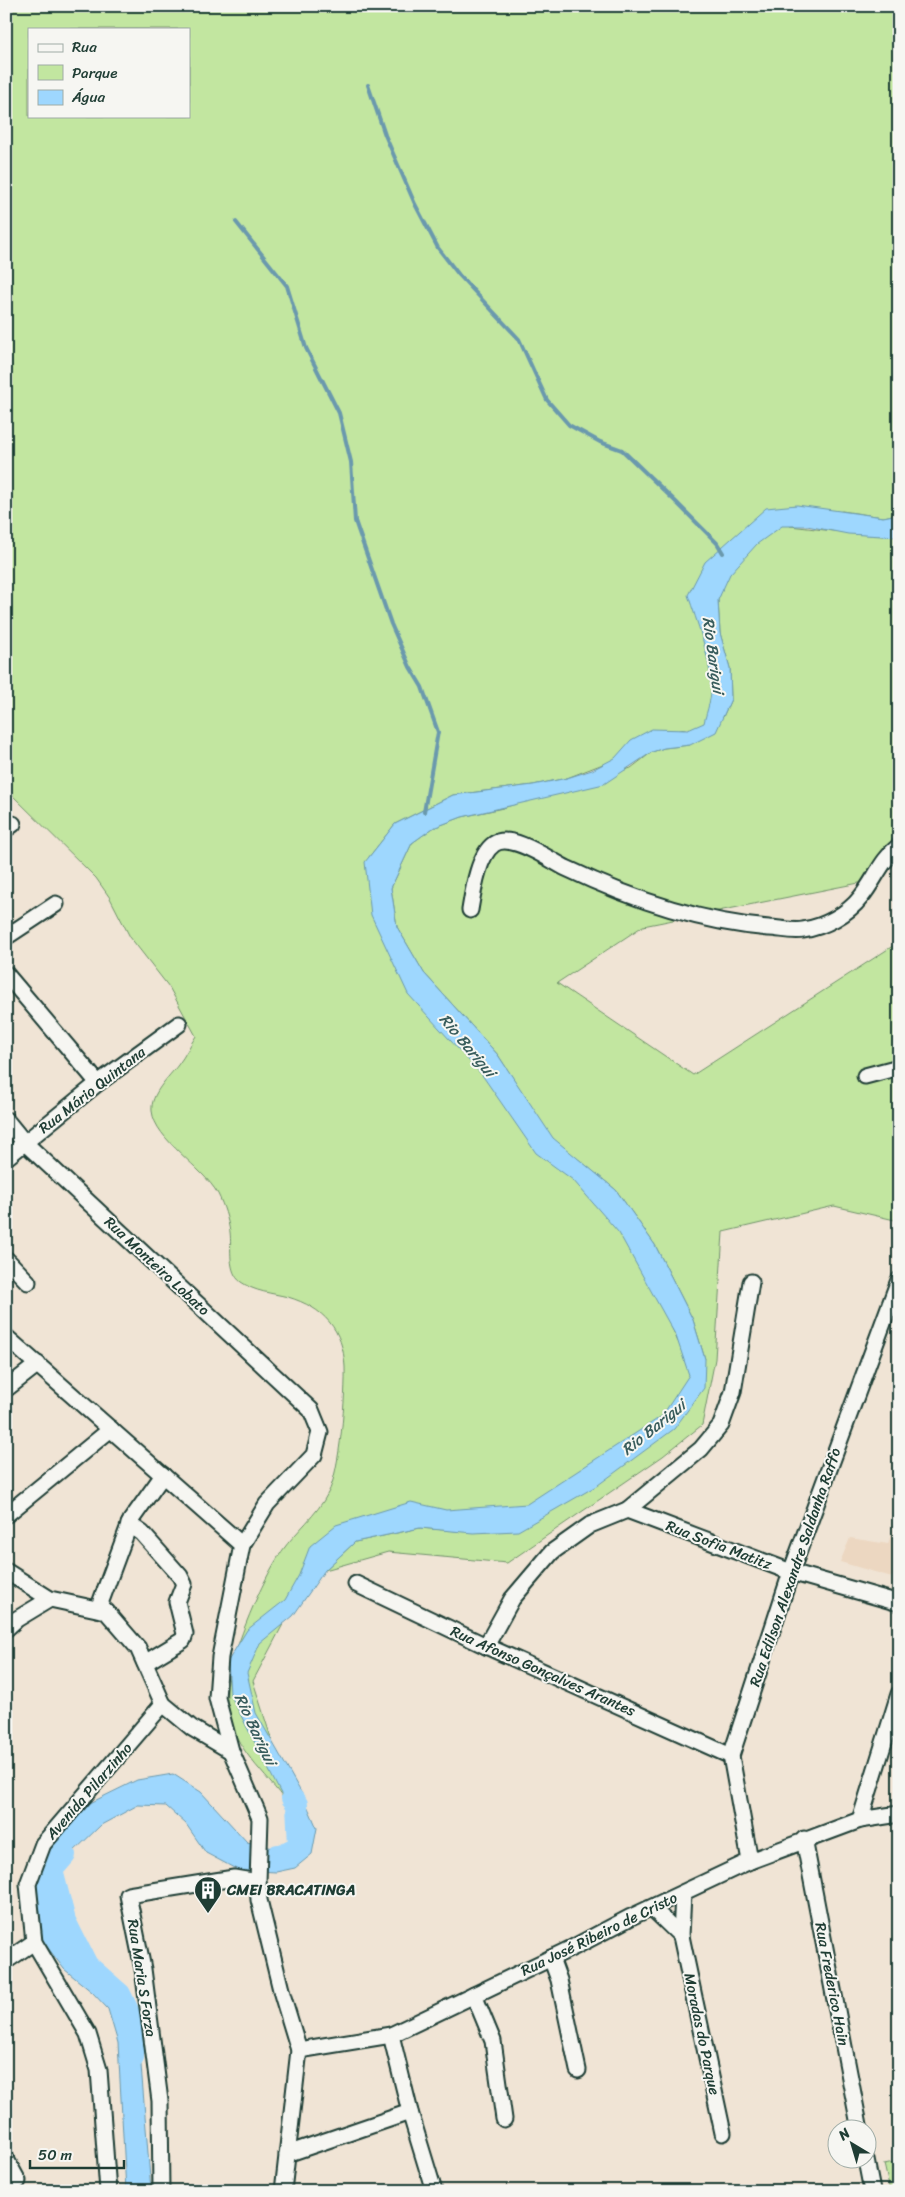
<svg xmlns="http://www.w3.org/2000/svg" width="905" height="2197" font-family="Sriracha,sans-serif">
  <rect width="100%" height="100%" fill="#f0e4d5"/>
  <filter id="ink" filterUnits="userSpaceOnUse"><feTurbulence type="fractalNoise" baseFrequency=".02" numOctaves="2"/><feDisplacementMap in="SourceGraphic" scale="10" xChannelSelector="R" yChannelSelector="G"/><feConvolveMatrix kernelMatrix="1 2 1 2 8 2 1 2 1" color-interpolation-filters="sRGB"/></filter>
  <g filter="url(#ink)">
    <!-- built -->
    <polygon fill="#ecd7c1" points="897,1515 899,1515 899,1579 840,1562 850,1538 888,1544"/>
    <!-- green -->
    <g fill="#c2e6a0" stroke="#70926a" fill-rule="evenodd">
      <path d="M 6,6 L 899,6 L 899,514 L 883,517 L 842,511 L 790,526 C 826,530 862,535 899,537 L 899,831 L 869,881 L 643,926 L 557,983 L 693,1075 L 899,942 L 899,1221 L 834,1206 L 723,1232 L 715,1359 L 702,1425 L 663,1456 L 507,1563 L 388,1552 L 325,1570 L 355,1542 L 420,1528 L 457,1531 L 360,1518 L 290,1611 L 253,1681 L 278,1760 L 313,1820 L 313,1846 L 305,1855 C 302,1852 298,1847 297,1843 C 295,1838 298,1833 298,1828 C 297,1823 293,1815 291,1810 C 272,1778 237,1754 229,1716 C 227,1707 226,1691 228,1682 C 234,1647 262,1580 282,1551 C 296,1531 317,1515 328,1493 C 340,1473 346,1392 345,1367 C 343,1329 324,1308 288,1297 C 272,1293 255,1292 241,1282 C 227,1272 232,1248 230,1232 C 228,1219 224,1206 218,1194 C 203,1167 155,1140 152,1111 C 150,1094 169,1077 178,1065 C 185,1056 190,1045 196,1036 L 169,987 L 130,937 L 110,898 L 96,878 L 6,789 ZM 29,29 L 189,29 L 189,116 L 29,116 ZM 721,592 L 718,600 L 720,633 L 730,668 L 731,699 L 723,717 L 713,603 ZM 691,728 L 690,745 L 664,748 L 652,752 L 631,768 L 503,808 L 462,817 L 433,828 L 412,843 L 391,888 L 397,927 L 424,973 L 498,1055 L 525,1097 L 392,938 L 369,857 L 395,824 L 453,795 L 533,785 L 567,778 L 603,764 L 610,766 L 680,730 ZM 573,1155 L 616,1190 L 655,1245 L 693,1320 L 705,1359 L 678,1342 L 629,1226 Z"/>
      <polygon points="899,2161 899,2191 890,2191 884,2164"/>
    </g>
    <!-- water -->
    <path fill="#9ed7fe" stroke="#6b99ad" d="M 797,505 L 883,517 L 899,514 L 899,537 L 848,534 L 807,526 L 782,526 L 757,544 L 730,574 L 718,600 L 720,633 L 730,668 L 731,699 L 716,732 L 690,745 L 664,748 L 652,752 L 604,784 L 462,817 L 433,828 L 412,843 L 391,888 L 397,927 L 424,973 L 498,1055 L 553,1138 L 616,1190 L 655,1245 L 693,1320 L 705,1359 L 704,1388 L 674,1429 L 598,1485 L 518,1531 L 473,1533 L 420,1528 L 355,1542 L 325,1570 L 293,1616 L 260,1643 L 247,1673 L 256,1713 L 302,1794 L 317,1828 L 312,1854 L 295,1868 L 276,1872 L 238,1870 L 206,1853 L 186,1824 L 166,1806 L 138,1805 L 101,1825 L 70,1855 L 54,1879 L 60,1917 L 79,1965 L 124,2003 L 139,2040 L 151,2191 L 126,2191 L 118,2043 L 108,2009 L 92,1992 L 64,1969 L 42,1940 L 33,1907 L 34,1879 L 46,1850 L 86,1805 L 137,1780 L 173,1774 L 201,1792 L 247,1842 L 282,1850 L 302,1835 L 230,1694 L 228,1661 L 247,1630 L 285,1600 L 299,1575 L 310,1546 L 336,1525 L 411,1502 L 446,1510 L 527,1504 L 662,1416 L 689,1375 L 676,1336 L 619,1233 L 573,1180 L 536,1153 L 482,1075 L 408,994 L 371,915 L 365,862 L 395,824 L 453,795 L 533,785 L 567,778 L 592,770 L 615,758 L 631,740 L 652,729 L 688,730 L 704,723 C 707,710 712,698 711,685 C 710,656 697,622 688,595 L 705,562 L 766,508 Z"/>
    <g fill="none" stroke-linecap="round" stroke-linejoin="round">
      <!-- stream -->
      <g stroke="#6b99ad" stroke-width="4">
        <polyline points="368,85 385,135 415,204 438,248 459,275 519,339 547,400 569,425 600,442 622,450 675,501 717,543 723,553"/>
        <polyline points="236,222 287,286 306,348 339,413 351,462 355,521 391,624 410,667 422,687 438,732 424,812"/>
      </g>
      <!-- river -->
      <g stroke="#9ed7fe" stroke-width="22">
        <polyline points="65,1855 52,1870 65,1921 87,1965 120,1994 134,2023 133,2058"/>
        <polyline points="278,1855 282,1855 299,1846 297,1804 292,1798"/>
      </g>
      <!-- street casing -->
      <g stroke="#1f3d34" stroke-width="19">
        <g id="street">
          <polyline points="6,829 13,824"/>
          <path d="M 470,910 C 473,892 478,855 494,844 C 511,832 550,860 566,868 C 629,898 699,922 769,928 C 779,928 792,932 803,930 C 824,927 848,914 861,897 C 875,880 881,860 899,846"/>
          <polyline points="6,937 56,904"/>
          <polyline points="6,974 98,1083"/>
          <polyline points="865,1076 899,1067"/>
          <polyline points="6,1120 24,1142 311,1410 320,1432 314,1455 267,1504 242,1545 220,1657 217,1698 231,1751 260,1818 258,1882 259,1900 282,1994 299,2050 283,2191"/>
          <polyline points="6,1158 98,1083 179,1024"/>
          <polyline points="6,1259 28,1282"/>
          <polyline points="6,1337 242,1545"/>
          <polyline points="6,1389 38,1364"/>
          <polyline points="627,1510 791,1572 899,1603"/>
          <polyline points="6,1515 111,1429"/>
          <polyline points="129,1524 142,1533 180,1576 184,1584 177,1602 185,1634 183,1640 145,1663"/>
          <polyline points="6,1571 50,1599 106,1611 138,1648 163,1704"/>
          <polyline points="356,1584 486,1646 731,1756"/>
          <polyline points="98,1609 131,1520 163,1475"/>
          <polyline points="6,1629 17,1619 50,1599"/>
          <polyline points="486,1646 512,1599 552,1552 590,1525 627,1510 701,1449 721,1425 733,1392 751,1282"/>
          <polyline points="860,1820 899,1694"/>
          <polyline points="804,1839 860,2130"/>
          <polyline points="750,1861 731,1756 791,1572 899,1280"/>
          <polyline points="683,1893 681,1936 723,2133"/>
          <polyline points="652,1908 681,1936"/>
          <polyline points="551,1958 559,1980 578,2070"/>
          <polyline points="6,1961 34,1942"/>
          <polyline points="474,1995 493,2041 504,2119"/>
          <polyline points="391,2035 410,2112 434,2191"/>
          <polyline points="299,2050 391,2035 574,1947 631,1917 750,1861 860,1820 899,1814"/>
          <polyline points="287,2154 410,2112"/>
          <polyline points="6,2159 18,2181"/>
          <polyline points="866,2160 872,2191"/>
          <polyline points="108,2191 99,2070 88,2034 34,1942 28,1884 43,1844 163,1704 192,1728 231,1751"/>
          <polyline points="161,2191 160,2101 143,1969 128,1895 234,1878 258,1882"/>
        </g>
      </g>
      <!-- street -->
      <use href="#street" stroke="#f6f6f2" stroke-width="15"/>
    </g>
  </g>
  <!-- icons -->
  <defs>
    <g id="building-pin" transform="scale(1.4375)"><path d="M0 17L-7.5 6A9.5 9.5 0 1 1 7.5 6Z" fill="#1f3d34" stroke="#f6f6f2"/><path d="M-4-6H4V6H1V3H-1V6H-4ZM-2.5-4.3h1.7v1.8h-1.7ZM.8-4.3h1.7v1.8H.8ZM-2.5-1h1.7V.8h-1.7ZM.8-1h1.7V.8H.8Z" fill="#fff"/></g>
  </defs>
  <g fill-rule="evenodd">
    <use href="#building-pin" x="208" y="1890"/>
  </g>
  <g text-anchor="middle" stroke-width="4" stroke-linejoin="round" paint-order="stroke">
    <!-- street labels -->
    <g font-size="15" fill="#1f3d34" stroke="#f6f6f2">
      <text transform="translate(92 1090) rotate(-38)" y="5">Rua Mário Quintana</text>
      <text transform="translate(157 1266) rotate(43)" y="5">Rua Monteiro Lobato</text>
      <text transform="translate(719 1545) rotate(21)" y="5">Rua Sofia Matitz</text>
      <text transform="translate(795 1567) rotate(-71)" y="5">Rua Edilson Alexandre Saldanha Raffo</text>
      <text transform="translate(543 1671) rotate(24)" y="5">Rua Afonso Gonçalves Arantes</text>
      <text transform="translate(89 1791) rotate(-49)" y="5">Avenida Pilarzinho</text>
      <text transform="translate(599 1934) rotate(-26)" y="5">Rua José Ribeiro de Cristo</text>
      <text transform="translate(142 1978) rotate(81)" y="5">Rua Maria S Forza</text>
      <text transform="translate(832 1984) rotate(79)" y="5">Rua Frederico Hain</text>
      <text transform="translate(702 2034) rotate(78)" y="5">Moradas do Parque</text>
    </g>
    <!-- poi labels -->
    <g font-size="15" font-weight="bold" fill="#1f3d34" stroke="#f6f6f2" text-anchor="start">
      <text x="227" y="1895">CMEI BRACATINGA</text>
    </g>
    <!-- water labels -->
    <g font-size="16" font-style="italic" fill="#385c5c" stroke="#f6f6f2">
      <text transform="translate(714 655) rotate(82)" y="6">Rio Barigui</text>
      <text transform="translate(468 1045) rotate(50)" y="6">Rio Barigui</text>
      <text transform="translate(653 1427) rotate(-39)" y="6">Rio Barigui</text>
      <text transform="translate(256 1729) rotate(65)" y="6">Rio Barigui</text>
    </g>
  </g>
  <!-- margin -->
  <rect width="905" height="2197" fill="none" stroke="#f6f6f2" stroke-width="25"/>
  <rect x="12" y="12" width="880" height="2172" fill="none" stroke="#1f3d34" stroke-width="2" filter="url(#ink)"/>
  <!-- legend -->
  <rect x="28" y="28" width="162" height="90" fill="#f6f6f2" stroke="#a0aca6"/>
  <rect x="38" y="44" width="25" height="8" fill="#f6f6f2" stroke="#a0aca6"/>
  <text x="72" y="52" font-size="15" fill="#1f3d34">Rua</text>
  <rect x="38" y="65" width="25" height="15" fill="#c2e6a0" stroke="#a0aca6"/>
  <text x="72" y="78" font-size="15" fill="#1f3d34">Parque</text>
  <rect x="38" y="90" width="25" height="15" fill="#9ed7fe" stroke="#a0aca6"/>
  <text x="72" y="102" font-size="15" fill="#1f3d34">Água</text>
  <!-- north arrow -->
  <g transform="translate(852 2144) rotate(322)"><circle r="24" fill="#f6f6f2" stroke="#a0aca6"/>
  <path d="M0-4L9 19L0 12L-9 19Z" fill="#1f3d34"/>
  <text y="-8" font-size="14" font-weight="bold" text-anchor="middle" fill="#1f3d34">N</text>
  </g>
  <!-- scale -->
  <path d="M30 2160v8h94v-8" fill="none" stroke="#1f3d34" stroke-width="2.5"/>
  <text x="38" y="2160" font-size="15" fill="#1f3d34" stroke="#f6f6f2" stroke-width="4" paint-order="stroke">50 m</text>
</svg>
